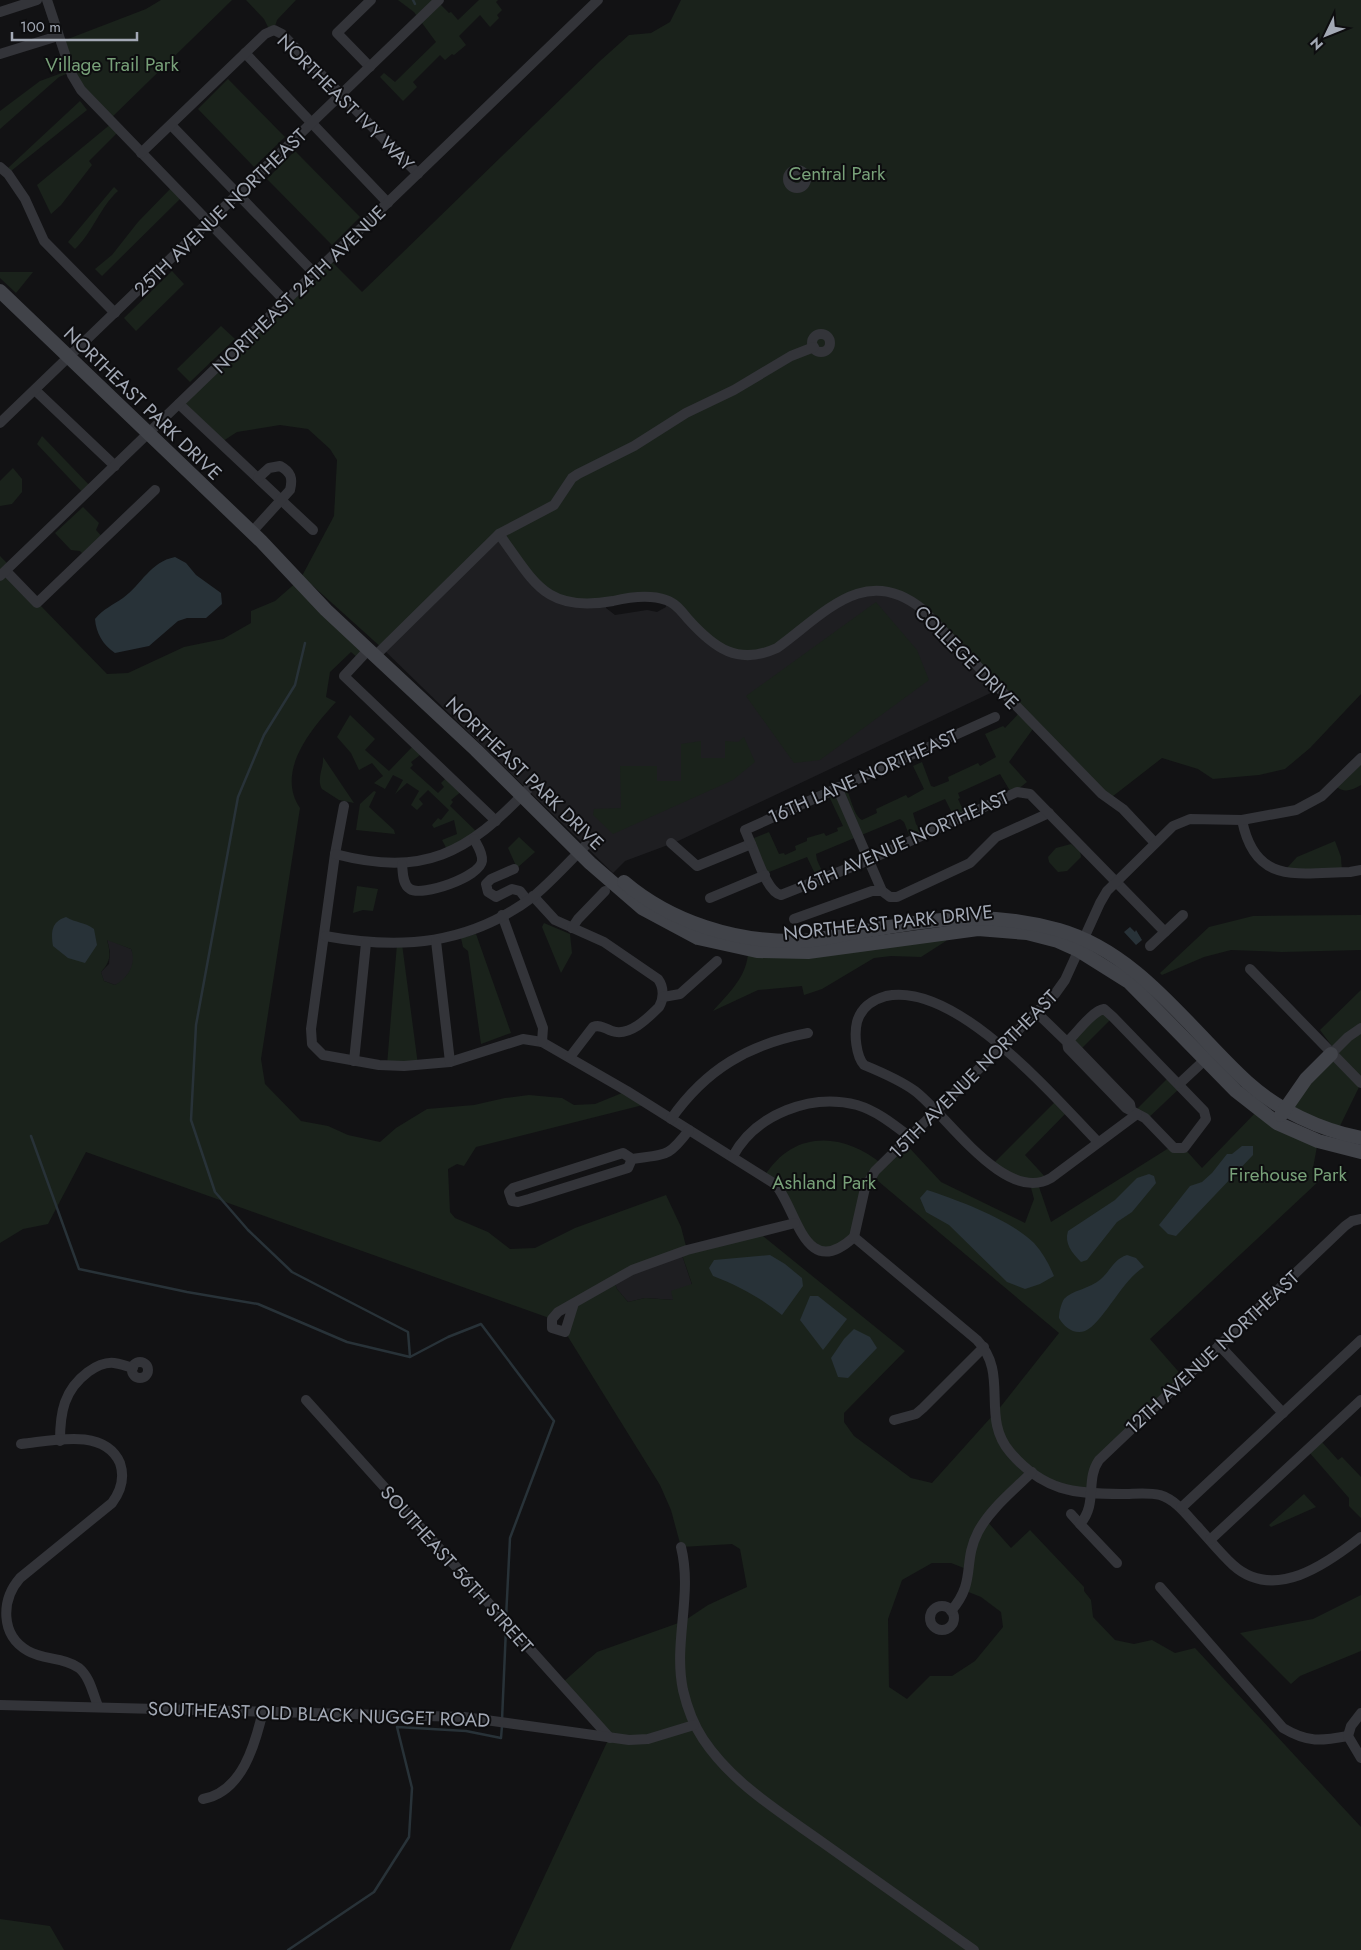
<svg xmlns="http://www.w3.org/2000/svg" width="1361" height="1950" font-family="Jost,sans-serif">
  <rect width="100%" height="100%" fill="#121214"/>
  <!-- built -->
  <g fill="#1e1e21">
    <polygon points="499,534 606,602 606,608 615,615 647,610 657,612 666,607 667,600 857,593 910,599 999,689 676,842 625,861 613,873 383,649"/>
    <polygon points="107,939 131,949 134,956 132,969 122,982 115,985 104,981 101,972 109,964 110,952"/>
    <polygon points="681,1252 694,1291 674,1300 645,1298 628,1302 617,1289 614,1280"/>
  </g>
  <!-- green -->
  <g fill="#1a221b" fill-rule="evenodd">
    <polygon points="161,0 232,0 109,120 71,72 59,77 0,129 0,111 40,81 70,70 60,42 146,9"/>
    <polygon points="246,0 296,0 277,20 274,29 270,31 264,19"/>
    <polygon points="398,0 439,0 438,2 449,13 451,12 458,20 479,0 498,0 496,2 502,10 497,15 499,18 490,27 480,15 459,36 466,45 454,55 452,54 445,60 440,55 413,82 417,87 403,101 380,77 384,73 395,82 436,42 414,12"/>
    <path d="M 681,0 L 1361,0 L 1361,694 L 1310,748 L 1285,769 L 1259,775 L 1213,779 L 1198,769 L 1162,758 L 1108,800 L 1035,726 L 1009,762 L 1027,782 L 1012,794 L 1000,774 L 958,793 L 960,798 L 958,799 L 965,814 L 955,819 L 945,799 L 913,813 L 916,824 L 923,834 L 911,840 L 904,822 L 900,819 L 816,854 L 817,860 L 825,878 L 818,880 L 807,857 L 764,874 L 749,840 L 769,832 L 779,854 L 784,853 L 785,855 L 796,850 L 795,846 L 807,841 L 807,838 L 824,833 L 826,836 L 838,831 L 837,828 L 843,826 L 827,792 L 845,784 C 850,794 853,815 862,820 L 877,813 L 876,809 L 906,795 L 908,798 L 924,789 L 913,766 L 922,762 L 931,786 L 934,787 L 949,781 L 948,777 L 978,763 L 980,766 L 996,757 L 985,734 L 1003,726 L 1005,728 L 1021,711 L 910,599 L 857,593 L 777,648 L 742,655 L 695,627 L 658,598 L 588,605 L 548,593 L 499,535 L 383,649 L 302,576 L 334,516 L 337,460 L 330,449 L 308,429 L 280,425 L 237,432 L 220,443 L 179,404 L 329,259 L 362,292 L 600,61 L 629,35 L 651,33 L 670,22 Z"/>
    <polygon points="228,79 285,137 254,167 198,109"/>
    <polygon points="80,101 87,110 11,171 8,168"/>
    <polygon points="112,123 119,131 89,161 92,165 61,205 51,214 37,185"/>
    <polygon points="295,151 360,217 332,245 267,179"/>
    <polygon points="173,186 183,196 102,276 95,269 112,255 138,222"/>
    <path d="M 114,187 L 118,191 C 100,207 93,232 75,249 L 68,242 Z"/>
    <polygon points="172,271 184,284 136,331 124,318"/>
    <polygon points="0,272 33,272 16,293 0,278"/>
    <polygon points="221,326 235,339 190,382 177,369"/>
    <polygon points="42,436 92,488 85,495 37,444"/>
    <polygon points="13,468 22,479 22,492 12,504 0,506 0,481"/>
    <polygon points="83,507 99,523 96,530 104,539 86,557 80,551 71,550 55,533"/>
    <path d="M 0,556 L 10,566 L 6,570 L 107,674 L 128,673 L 184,647 L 223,639 L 251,623 L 251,611 L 275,601 L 298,581 L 369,649 L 359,659 L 351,652 L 330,672 L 326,697 L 336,702 C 312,728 275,771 300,808 L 261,1059 L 265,1084 L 301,1121 L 328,1126 L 348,1135 L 380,1142 L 396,1128 L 427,1109 L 474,1105 L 505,1098 L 529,1095 L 562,1098 L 574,1105 L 595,1104 L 627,1091 L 647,1104 L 476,1147 L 464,1166 L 457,1164 L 448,1169 L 450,1212 L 455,1218 L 488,1232 L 510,1249 L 535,1248 L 575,1228 L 666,1195 L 681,1227 L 687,1250 L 758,1232 L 905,1351 L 844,1413 L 844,1422 L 854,1436 L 911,1478 L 932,1483 L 1002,1405 L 1059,1333 L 872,1176 L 858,1227 L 840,1248 L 813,1247 L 788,1202 L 764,1177 C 793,1129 843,1132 882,1164 L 904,1142 L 941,1182 L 1025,1223 L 1034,1199 L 1030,1184 L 991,1166 L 1057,1100 L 1068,1111 L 1025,1155 L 1048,1180 L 1038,1184 L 1051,1222 L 1172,1146 L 1184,1148 L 1202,1168 L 1259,1109 L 1318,1141 L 1313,1168 L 1320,1180 L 1150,1339 L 1184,1378 L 1099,1460 L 1092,1494 L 1078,1493 L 1032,1472 L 986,1520 L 1011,1548 L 1030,1530 L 1084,1587 L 1084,1591 L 1091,1600 L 1093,1617 L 1115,1640 L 1134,1644 L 1152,1640 L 1175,1653 L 1195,1648 L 1361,1827 L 1361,1950 L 510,1950 L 609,1738 L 561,1684 L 597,1652 L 684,1621 L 708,1605 L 747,1587 L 740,1549 L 732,1544 L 681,1547 L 671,1510 L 660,1485 L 565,1332 L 574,1304 L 552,1319 L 86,1152 L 48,1224 L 23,1229 L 0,1243 ZM 107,940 L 131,949 C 137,964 128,978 115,985 L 104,981 L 101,972 C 111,961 111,954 107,940 ZM 681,1252 L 692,1284 L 671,1291 L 673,1300 L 645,1298 L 628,1302 L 617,1289 L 614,1280 ZM 932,1563 L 951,1563 L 969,1570 L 966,1591 L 981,1597 L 1001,1612 L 1003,1627 L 975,1661 L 952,1676 L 930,1676 L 907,1699 L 889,1687 L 888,1619 L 902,1580 Z"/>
    <polygon points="876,602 917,650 929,680 820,760 794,763 746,696"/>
    <polygon points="350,715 375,739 365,750 389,771 415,744 424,752 411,762 413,765 410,768 438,793 444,787 441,783 448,776 463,790 451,800 453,802 450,806 480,835 449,853 442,840 457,834 454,820 434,828 432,825 438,818 441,820 449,810 428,790 419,799 423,804 417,810 411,805 419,791 407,783 395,794 403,780 393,775 385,789 374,783 383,776 372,763 359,770 351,753 337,737"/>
    <polygon points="744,737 755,762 733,780 613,834 593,815 594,809 621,808 620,766 657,766 657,781 681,781 681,744 701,741 701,758 725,758 725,741 738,742"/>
    <path d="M 323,757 L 354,803 L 339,800 L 322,789 C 316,779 324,768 323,757 Z"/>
    <path d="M 1361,758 L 1361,785 C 1350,791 1345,793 1335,786 Z"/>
    <polygon points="374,791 376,792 369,807 394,830 395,834 356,830 360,804"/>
    <polygon points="519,837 535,852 517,868 508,848"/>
    <polygon points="1335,841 1341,857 1342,872 1287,868 1297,857"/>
    <polygon points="1071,844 1080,851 1081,857 1067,871 1058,872 1049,862 1048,857 1056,848"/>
    <polygon points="357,886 378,889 373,911 363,910 353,913"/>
    <polygon points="1361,915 1361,950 1282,952 1231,950 1204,957 1162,975 1160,973 1209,927 1253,916"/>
    <polygon points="544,923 570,934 572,953 561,973 542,927"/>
    <path d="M 949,932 L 946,941 L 921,957 L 891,956 L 874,958 L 822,989 L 804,995 L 802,986 L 758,990 L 713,1011 C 729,993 749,975 748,949 Z"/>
    <polygon points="476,934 511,1033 481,1044 468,951 463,947 461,938"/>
    <polygon points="397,944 402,944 418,1065 387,1065"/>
    <polygon points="1361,990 1361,1083 1337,1132 1285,1109 1335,1050 1320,1030"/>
    <polygon points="1095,1012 1113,1017 1079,1051 1072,1044"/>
    <polygon points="1170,1076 1181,1087 1146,1120 1134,1112"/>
    <polygon points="1321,1441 1338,1460 1342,1457 1361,1477 1361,1518 1349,1506 1349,1498 1309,1452"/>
    <polygon points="1304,1494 1316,1507 1271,1527 1269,1525"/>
    <polygon points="1361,1595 1361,1651 1300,1676 1291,1684 1240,1633 1313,1619"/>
    <polygon points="0,1919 50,1926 64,1950 0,1950"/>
  </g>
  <!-- water -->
  <g fill="#283238">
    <path d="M 175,557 L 186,563 L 196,575 L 221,593 L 222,604 L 206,618 L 187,618 L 178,621 L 149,646 L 115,653 C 103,645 96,633 95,619 C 103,609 113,605 123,598 C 142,584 150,562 175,557 Z"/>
    <path d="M 66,917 C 76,923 85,922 94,929 L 97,945 L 85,963 L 68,958 L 53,946 C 51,932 51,922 66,917 Z"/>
    <polygon points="1130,927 1135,932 1136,930 1142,940 1136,945 1124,932"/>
    <polygon points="1242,1146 1253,1146 1253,1155 1176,1236 1168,1234 1159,1225 1190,1186 1202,1182 1212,1173 1227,1154 1232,1154"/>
    <path d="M 1149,1174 L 1154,1176 L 1156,1183 L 1132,1212 L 1117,1222 L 1087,1260 L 1081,1262 C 1072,1253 1064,1243 1068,1231 L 1115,1200 L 1137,1178 Z"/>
    <path d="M 927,1190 C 958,1200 1011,1220 1034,1243 C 1043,1253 1049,1264 1054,1276 L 1040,1284 L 1025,1289 L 1007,1282 L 949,1225 L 926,1212 L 920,1198 Z"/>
    <path d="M 770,1255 L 785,1264 L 802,1278 L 803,1286 L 782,1315 C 761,1298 739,1286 713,1276 L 709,1268 L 714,1260 Z"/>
    <path d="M 1127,1255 L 1136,1258 L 1144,1267 C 1122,1280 1103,1323 1085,1331 C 1074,1335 1064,1327 1059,1318 C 1059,1312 1061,1304 1064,1299 C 1072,1290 1090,1289 1101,1279 C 1111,1270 1114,1259 1127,1255 Z"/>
    <polygon points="810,1296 818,1296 847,1319 823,1350 800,1320"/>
    <polygon points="854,1329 870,1337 877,1348 848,1378 838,1377 831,1358 844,1339"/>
  </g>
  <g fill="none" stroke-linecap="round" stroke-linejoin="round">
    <!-- stream -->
    <g stroke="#283238" stroke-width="2.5">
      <polyline points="413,0 415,4"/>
      <polyline points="305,643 295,685 264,735 238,797 196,1025 191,1120 215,1192 248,1230 292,1272 408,1332 410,1357"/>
      <polyline points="31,1136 79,1269 187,1292 258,1304 347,1342 410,1357 448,1337 481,1324 554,1421 510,1538 506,1618"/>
      <polyline points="502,1720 506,1628"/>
      <polyline points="288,1950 374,1892 409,1837 412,1788 397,1727 466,1731 501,1738 502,1726"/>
    </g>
    <!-- street -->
    <g stroke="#333439" stroke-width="10">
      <polyline points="47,0 72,75 81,90 286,302"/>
      <polyline points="0,12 37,0"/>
      <polyline points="245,53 388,203"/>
      <polyline points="0,54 58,36"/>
      <polyline points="370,67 337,33 371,0"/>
      <polyline points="171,125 315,274"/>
      <polyline points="141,153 265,34 274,30 282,34 418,174"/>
      <polyline points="0,167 8,174 25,199 44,241 115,313"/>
      <circle cx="797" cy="179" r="9"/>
      <circle cx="821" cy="343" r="9"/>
      <polyline points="36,391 115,466"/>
      <polyline points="179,404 313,530"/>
      <polyline points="0,423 439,0"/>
      <path d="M 251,533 L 290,490 C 293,478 291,472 280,466 L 269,468 L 258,478"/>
      <path d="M 499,534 C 535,583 545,613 613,601 C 630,597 649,594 666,600 C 676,603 682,612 688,619 C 714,648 738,666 777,648 C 824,614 865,563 922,609 L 1102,794 L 1123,809 L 1155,843"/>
      <polyline points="6,571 37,603 155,490"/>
      <polyline points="0,576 598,0"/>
      <polyline points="369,649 344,676 496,821"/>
      <polyline points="376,655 499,534 554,505 572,478 578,474 634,446 686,413 734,390 791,356 814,347"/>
      <polyline points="837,787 882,891 890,897 897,897 970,863 996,837 1049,813"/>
      <path d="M 344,806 L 335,854 L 311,1029 L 312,1044 L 323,1055 L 379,1065 L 404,1066 L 450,1062 L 523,1039 L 542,1042 L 627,1091 L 775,1184 C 797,1208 804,1283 854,1237 L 977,1340 C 1010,1374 980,1417 1010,1452 C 1043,1491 1074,1494 1122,1494 C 1134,1494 1148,1492 1160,1495 C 1176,1500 1186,1514 1197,1526 C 1209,1539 1220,1553 1233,1565 C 1274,1602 1327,1564 1361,1537"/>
      <path d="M 1242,820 C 1255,885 1296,873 1350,872 L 1361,870"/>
      <path d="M 671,843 L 697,866 L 751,844 C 757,857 767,892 781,895 L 869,860 L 1017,792 L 1030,794 L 1165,932"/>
      <polyline points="751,844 745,830 995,717"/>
      <path d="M 335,854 C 424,877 467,854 528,789"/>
      <path d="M 402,864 C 403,872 402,884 410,889 C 422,897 480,877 482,861 C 483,853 477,845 474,839"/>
      <polyline points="514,869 491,879 486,884 488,892 496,897 512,889 520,891 527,900"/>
      <path d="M 533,896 L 555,920 L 604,942 L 658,979 C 664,987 664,999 659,1007 C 647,1019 629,1037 612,1031 C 605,1029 601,1024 593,1027 L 570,1057"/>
      <polyline points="710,898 765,875"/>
      <polyline points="502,915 543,1028 542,1042"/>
      <polyline points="794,919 872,891 882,891"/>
      <polyline points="572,928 578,919 605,891"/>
      <path d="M 325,936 C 401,950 470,945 534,896 C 552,881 569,862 586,845"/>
      <polyline points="436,941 450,1062"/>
      <polyline points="1150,946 1183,915"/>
      <polyline points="1250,969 1361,1083"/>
      <polyline points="663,997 680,994 717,961"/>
      <path d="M 1037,1013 L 1067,1042 L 1068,1048 L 1126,1108 L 1145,1118 L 1174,1148 L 1184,1148 L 1206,1119 L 1204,1111 L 1113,1017 L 1104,1009 C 1092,1011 1077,1033 1067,1042 L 1072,1044 L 1130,1104 L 1131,1109"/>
      <polyline points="1331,1054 1348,1037 1361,1028"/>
      <polyline points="354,1061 366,943"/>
      <polyline points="1179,1084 1209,1056"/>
      <path d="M 671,1119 C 706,1069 749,1044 808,1033"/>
      <path d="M 1098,1142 C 1054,1097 956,981 886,996 C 872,1000 861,1007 857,1022 C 854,1034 856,1056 864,1065 C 881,1072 900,1080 915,1091 C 947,1115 1005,1205 1051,1178 L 1137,1114"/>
      <path d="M 733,1156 C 756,1114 811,1093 857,1105 C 877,1111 893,1124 910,1137"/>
      <path d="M 632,1159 L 628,1168 L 529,1199 L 518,1202 L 512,1201 L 509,1192 L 513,1188 L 623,1153 L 632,1159 C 666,1154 668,1158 689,1130"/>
      <polyline points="854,1237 865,1188 875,1171 1055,994 1065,980 1100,903 1107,891 1173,826 1190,819 1242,820 1296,810 1322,796 1361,758"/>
      <polyline points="574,1303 565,1332 552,1328 552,1319 558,1312 632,1270 687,1250 795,1223"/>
      <polyline points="1219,1345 1283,1413"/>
      <circle cx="140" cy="1370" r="8"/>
      <polyline points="306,1400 610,1738"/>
      <polyline points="894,1420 916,1414 923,1408 984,1347"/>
      <path d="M 60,1441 C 60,1412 64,1390 88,1372 C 95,1367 105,1362 114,1363 C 120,1364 127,1366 133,1368"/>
      <path d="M 21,1444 C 52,1441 104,1427 120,1463 C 125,1478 121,1491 112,1503 L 20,1578 C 1,1600 0,1635 28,1651 C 43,1660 64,1657 79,1668 C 90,1677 93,1694 98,1706"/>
      <polyline points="1181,1508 1361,1340"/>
      <polyline points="1071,1514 1080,1524"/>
      <polyline points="1210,1540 1361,1400"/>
      <path d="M 681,1547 C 693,1595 673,1642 683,1690 C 687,1707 693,1724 703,1739 C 732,1783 780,1812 822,1842 C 873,1878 923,1914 974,1950"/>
      <path d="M 1117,1563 L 1080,1524 C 1098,1504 1085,1480 1099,1460 L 1345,1226 L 1352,1221 L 1361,1219"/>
      <path d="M 1160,1587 L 1283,1728 C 1308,1743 1321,1741 1348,1736"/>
      <circle cx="942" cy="1618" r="12"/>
      <path d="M 951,1611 C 977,1581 962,1563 978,1532 C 990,1509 1013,1491 1032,1472"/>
      <polyline points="0,1705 464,1717 629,1740 648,1739 694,1725"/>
      <polyline points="1361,1713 1351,1726 1348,1736 1361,1758"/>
      <path d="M 203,1799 C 242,1792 255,1745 263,1711"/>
    </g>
    <!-- secondary -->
    <g stroke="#414349" stroke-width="14">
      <polyline points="0,291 261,541 326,610 476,750 590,863 642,908 698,938 757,951 808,952 978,929 1027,933 1058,941 1078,950 1129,982 1236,1091 1277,1123 1318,1141 1361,1152"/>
      <path d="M 624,882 C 671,922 735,942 797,941 C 817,941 838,935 858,932 C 931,920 985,909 1059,930 C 1139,953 1189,1029 1247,1082 C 1278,1110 1320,1130 1361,1138"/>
      <polyline points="1281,1115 1306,1079 1331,1054"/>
    </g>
  </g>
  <g text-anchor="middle" stroke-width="4" stroke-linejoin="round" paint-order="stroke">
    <!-- park labels -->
    <g font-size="19" fill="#78a179" stroke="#0d0d0f">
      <text x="112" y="71">Village Trail Park</text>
      <text x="837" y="180">Central Park</text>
      <text x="1288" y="1181">Firehouse Park</text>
      <text x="824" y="1189">Ashland Park</text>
    </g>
    <!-- street labels -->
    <g font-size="19" fill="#a3a9b5" stroke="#0d0d0f">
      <text transform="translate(346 102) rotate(45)" y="7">NORTHEAST IVY WAY</text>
      <text transform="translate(220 212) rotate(-44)" y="7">25TH AVENUE NORTHEAST</text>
      <text transform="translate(299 289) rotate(-44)" y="7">NORTHEAST 24TH AVENUE</text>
      <text transform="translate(143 403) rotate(44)" y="7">NORTHEAST PARK DRIVE</text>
      <text transform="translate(967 657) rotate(45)" y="7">COLLEGE DRIVE</text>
      <text transform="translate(525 773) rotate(44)" y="7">NORTHEAST PARK DRIVE</text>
      <text transform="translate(863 776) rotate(-24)" y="7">16TH LANE NORTHEAST</text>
      <text transform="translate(903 842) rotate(-24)" y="7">16TH AVENUE NORTHEAST</text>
      <text transform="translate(888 922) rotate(-6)" y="7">NORTHEAST PARK DRIVE</text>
      <text transform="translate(973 1074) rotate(-45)" y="7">15TH AVENUE NORTHEAST</text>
      <text transform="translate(1212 1352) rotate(-43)" y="7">12TH AVENUE NORTHEAST</text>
      <text transform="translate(457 1569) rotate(48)" y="7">SOUTHEAST 56TH STREET</text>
      <text transform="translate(319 1714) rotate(2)" y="7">SOUTHEAST OLD BLACK NUGGET ROAD</text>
    </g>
  </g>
  <!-- north arrow -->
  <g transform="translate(1326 35) rotate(227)" stroke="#0d0d0f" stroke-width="4" paint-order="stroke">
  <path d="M0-4L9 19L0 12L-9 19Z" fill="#a3a9b5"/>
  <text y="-8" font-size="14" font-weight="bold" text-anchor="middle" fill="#a3a9b5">N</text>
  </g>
  <!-- scale -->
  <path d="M12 32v8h125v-8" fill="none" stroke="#a3a9b5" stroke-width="2.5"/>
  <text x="20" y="32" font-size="15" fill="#a3a9b5" stroke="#0d0d0f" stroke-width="4" paint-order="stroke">100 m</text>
</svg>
